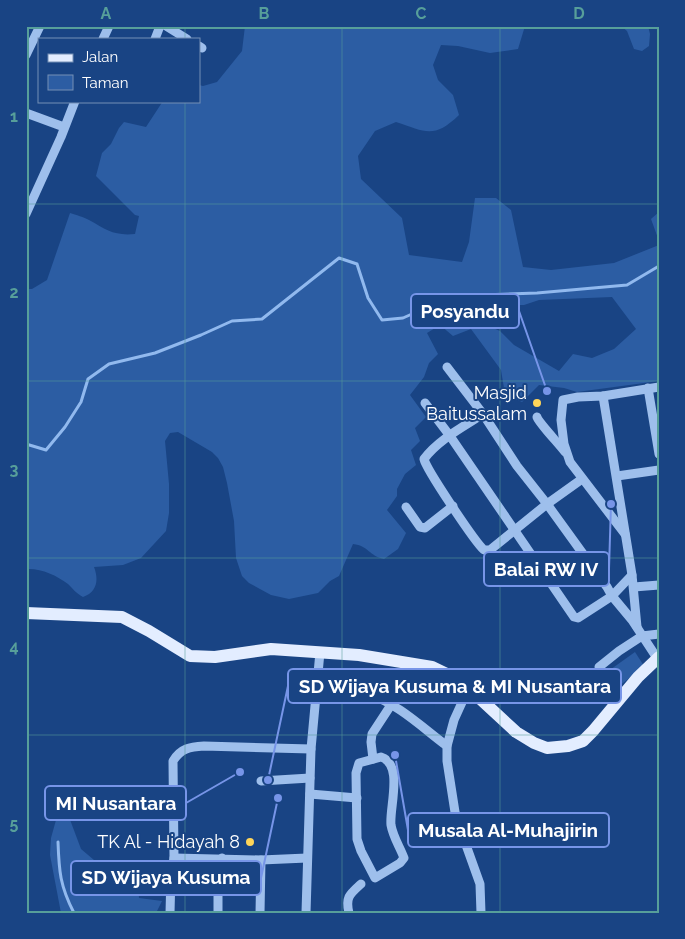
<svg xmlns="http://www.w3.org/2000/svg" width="685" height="939" font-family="Raleway,sans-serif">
  <rect width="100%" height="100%" fill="#194484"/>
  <!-- green -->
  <g fill="#2c5da3" fill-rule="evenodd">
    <path d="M 245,26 L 525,26 L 518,49 L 490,53 L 458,46 L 441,45 L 433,65 L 438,80 L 453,95 L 459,115 C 434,139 426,132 396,122 L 375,131 L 358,156 L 361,179 L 402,218 L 409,255 L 462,262 L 469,242 L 475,198 L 496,198 L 511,210 L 523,267 L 551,270 L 614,263 L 659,245 L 659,381 L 577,392 L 564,388 L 539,385 L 522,402 L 505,394 L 501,370 L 471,329 L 453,336 L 440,325 L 427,333 L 438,354 L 429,363 L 424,377 L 410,395 L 426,417 L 415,428 L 420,441 L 411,450 L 416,465 L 405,474 L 397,489 L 397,496 L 387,510 L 406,533 L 398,549 L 384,559 C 369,556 369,546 353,544 L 339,576 L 330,581 L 318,593 L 289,599 L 271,595 L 249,583 L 242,576 L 236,558 L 234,521 L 227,483 L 223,467 L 218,458 L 212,452 L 178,432 L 170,433 L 165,441 L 169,484 L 169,513 L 166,531 L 141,558 L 123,565 L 94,567 C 99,580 97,592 83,597 C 76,593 73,589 68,584 C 56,575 41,568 26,569 L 26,289 L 32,289 L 47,280 L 70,213 C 76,215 84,217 89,220 C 107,230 114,236 135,234 L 139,216 L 135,215 L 96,176 L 102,153 L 111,144 L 119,128 L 124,122 L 146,127 L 163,101 L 199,101 L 199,85 L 203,86 L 217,82 L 242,51 ZM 612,297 L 636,329 L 614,349 L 592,358 L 573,354 L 559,371 L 514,345 L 500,331 L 477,321 L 474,308 L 497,305 L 524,305 L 539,300 Z"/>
    <polygon points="621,26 648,26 650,34 649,46 642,51 634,49 627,31"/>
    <polygon points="659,212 659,241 651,219"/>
    <polygon points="635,652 644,666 612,692 600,677"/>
    <polygon points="69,817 81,849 114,877 138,879 139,898 162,901 157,911 149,913 61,913 50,855 51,838 56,820"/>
  </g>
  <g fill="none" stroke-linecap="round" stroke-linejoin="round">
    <!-- stream -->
    <g stroke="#91b9ee" stroke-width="3">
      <polyline points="26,444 46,450 65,427 81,402 88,379 109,364 155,353 201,335 232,321 262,319 339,258 357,264 368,298 382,320 403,318 452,296 537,293 627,285 659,266"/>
      <path d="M 58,842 C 59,871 60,886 74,913"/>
    </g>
    <!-- minor -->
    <g stroke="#9ebfec" stroke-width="9">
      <polyline points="166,26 187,39"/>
      <polyline points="103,39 109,26"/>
      <polyline points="155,39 160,26"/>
      <polyline points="199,46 202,48"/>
      <polyline points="26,55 40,26"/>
      <polyline points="26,113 64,127"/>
      <polyline points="26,214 61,137 75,101"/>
      <polyline points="447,367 483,414 517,466 547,504 607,587 612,596 632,620 657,658"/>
      <polyline points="648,388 659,454"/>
      <polyline points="603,396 632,575 637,627"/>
      <polyline points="425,403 450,436 574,617 578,618 612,596 632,575"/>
      <path d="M 483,414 C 463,427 438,440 424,459 C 426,469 475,542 484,550 L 490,550 L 547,504 L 582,479"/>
      <path d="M 537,417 C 538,422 560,445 565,452"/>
      <polyline points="617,476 659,470"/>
      <polyline points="406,507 420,527 425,528 453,506"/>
      <polyline points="625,534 570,462 564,444 561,420 563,400 578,397 603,396 659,387"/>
      <polyline points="634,587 659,585"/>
      <polyline points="599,667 619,651 642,636 659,634"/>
      <polyline points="469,687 454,720 447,746 447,761 455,812 461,831 480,884 481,913"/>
      <path d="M 316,691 L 370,695 C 397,703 424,729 447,746"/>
      <path d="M 381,757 C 404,764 389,808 391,825 C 393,837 400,847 404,858 L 400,863 L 375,878 L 361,851 L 357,839 L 356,773 L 359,763 Z"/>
      <polyline points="373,759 371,742 372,734 391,705"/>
      <polyline points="261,781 310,778"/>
      <polyline points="310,794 357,798"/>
      <path d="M 174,858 L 173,761 C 181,748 190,747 204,746 L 311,749"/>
      <polyline points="170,913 171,874 174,858 261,860 307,858"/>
      <polyline points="218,913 218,896 222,858"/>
      <polyline points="260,913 261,860"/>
      <polyline points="306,913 311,749 320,652"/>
      <path d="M 349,913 C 345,897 350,894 361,884"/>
    </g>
    <!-- major -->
    <polyline stroke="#e3edff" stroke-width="12" points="26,613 122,617 149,631 190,656 215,657 271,649 359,655 432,667 461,681 516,732 534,743 547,748 568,746 583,741 593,731 638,677 659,657"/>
  </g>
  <!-- grid -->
  <path fill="none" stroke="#579f9a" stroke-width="1" stroke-opacity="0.55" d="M 185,26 L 185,39M 342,26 L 342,913M 500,26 L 500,913M 185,101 L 185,913M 26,204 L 659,204M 26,381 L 659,381M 26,558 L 659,558M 26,735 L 659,735"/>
  <!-- markers -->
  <g fill="#ffd559" stroke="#194484" stroke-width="2">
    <circle cx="537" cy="403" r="5"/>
    <circle cx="250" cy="842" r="5"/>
  </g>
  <g text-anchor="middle" stroke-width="4" stroke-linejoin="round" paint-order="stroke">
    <!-- poi labels -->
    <g font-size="18" fill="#fff" stroke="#194484" text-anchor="end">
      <text x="527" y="399">Masjid<tspan x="527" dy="21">Baitussalam</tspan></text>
      <text x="240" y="848">TK Al - Hidayah 8</text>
    </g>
  </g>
  <!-- callouts -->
  <path fill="none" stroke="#7795e8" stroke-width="2" d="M547 391L519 311M611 504L609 569M268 780L288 686M240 772L186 803M395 755L408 830M278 798L261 878"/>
  <g fill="#7795e8" stroke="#194484" stroke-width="2">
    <circle cx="547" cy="391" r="5"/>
    <circle cx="611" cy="504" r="5"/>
    <circle cx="268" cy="780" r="5"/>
    <circle cx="240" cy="772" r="5"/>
    <circle cx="395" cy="755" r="5"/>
    <circle cx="278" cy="798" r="5"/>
  </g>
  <g fill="#194484" stroke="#7795e8" stroke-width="2">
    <rect x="411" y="294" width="108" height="34" rx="5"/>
    <rect x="484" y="552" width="125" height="34" rx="5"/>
    <rect x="288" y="669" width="333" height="34" rx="5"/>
    <rect x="45" y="786" width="141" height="34" rx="5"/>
    <rect x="408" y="813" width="201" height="34" rx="5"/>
    <rect x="71" y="861" width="190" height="34" rx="5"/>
  </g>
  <g font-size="19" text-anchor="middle" font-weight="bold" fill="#fff">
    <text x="465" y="318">Posyandu</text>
    <text x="546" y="576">Balai RW IV</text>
    <text x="455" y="693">SD Wijaya Kusuma &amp; MI Nusantara</text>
    <text x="116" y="810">MI Nusantara</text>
    <text x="508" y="837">Musala Al-Muhajirin</text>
    <text x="166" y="884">SD Wijaya Kusuma</text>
  </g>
  <!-- border -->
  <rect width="685" height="939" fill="none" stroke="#194484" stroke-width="55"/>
  <!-- legend -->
  <rect x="38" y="38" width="162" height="65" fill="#194484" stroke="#758fb5"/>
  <rect x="48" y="54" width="25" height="8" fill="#e3edff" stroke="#758fb5"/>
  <text x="82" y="62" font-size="15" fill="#ffffff">Jalan</text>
  <rect x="48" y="75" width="25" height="15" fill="#2c5da3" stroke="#758fb5"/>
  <text x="82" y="88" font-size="15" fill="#ffffff">Taman</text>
  <rect x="28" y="28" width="630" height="884" fill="none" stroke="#579f9a" stroke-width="2"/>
  <g font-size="16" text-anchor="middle" font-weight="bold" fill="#579f9a">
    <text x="106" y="19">A</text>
    <text x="264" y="19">B</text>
    <text x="421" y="19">C</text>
    <text x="579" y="19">D</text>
    <text x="14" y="122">1</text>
    <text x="14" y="298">2</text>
    <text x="14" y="475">3</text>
    <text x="14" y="652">4</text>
    <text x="14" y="829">5</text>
  </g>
</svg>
